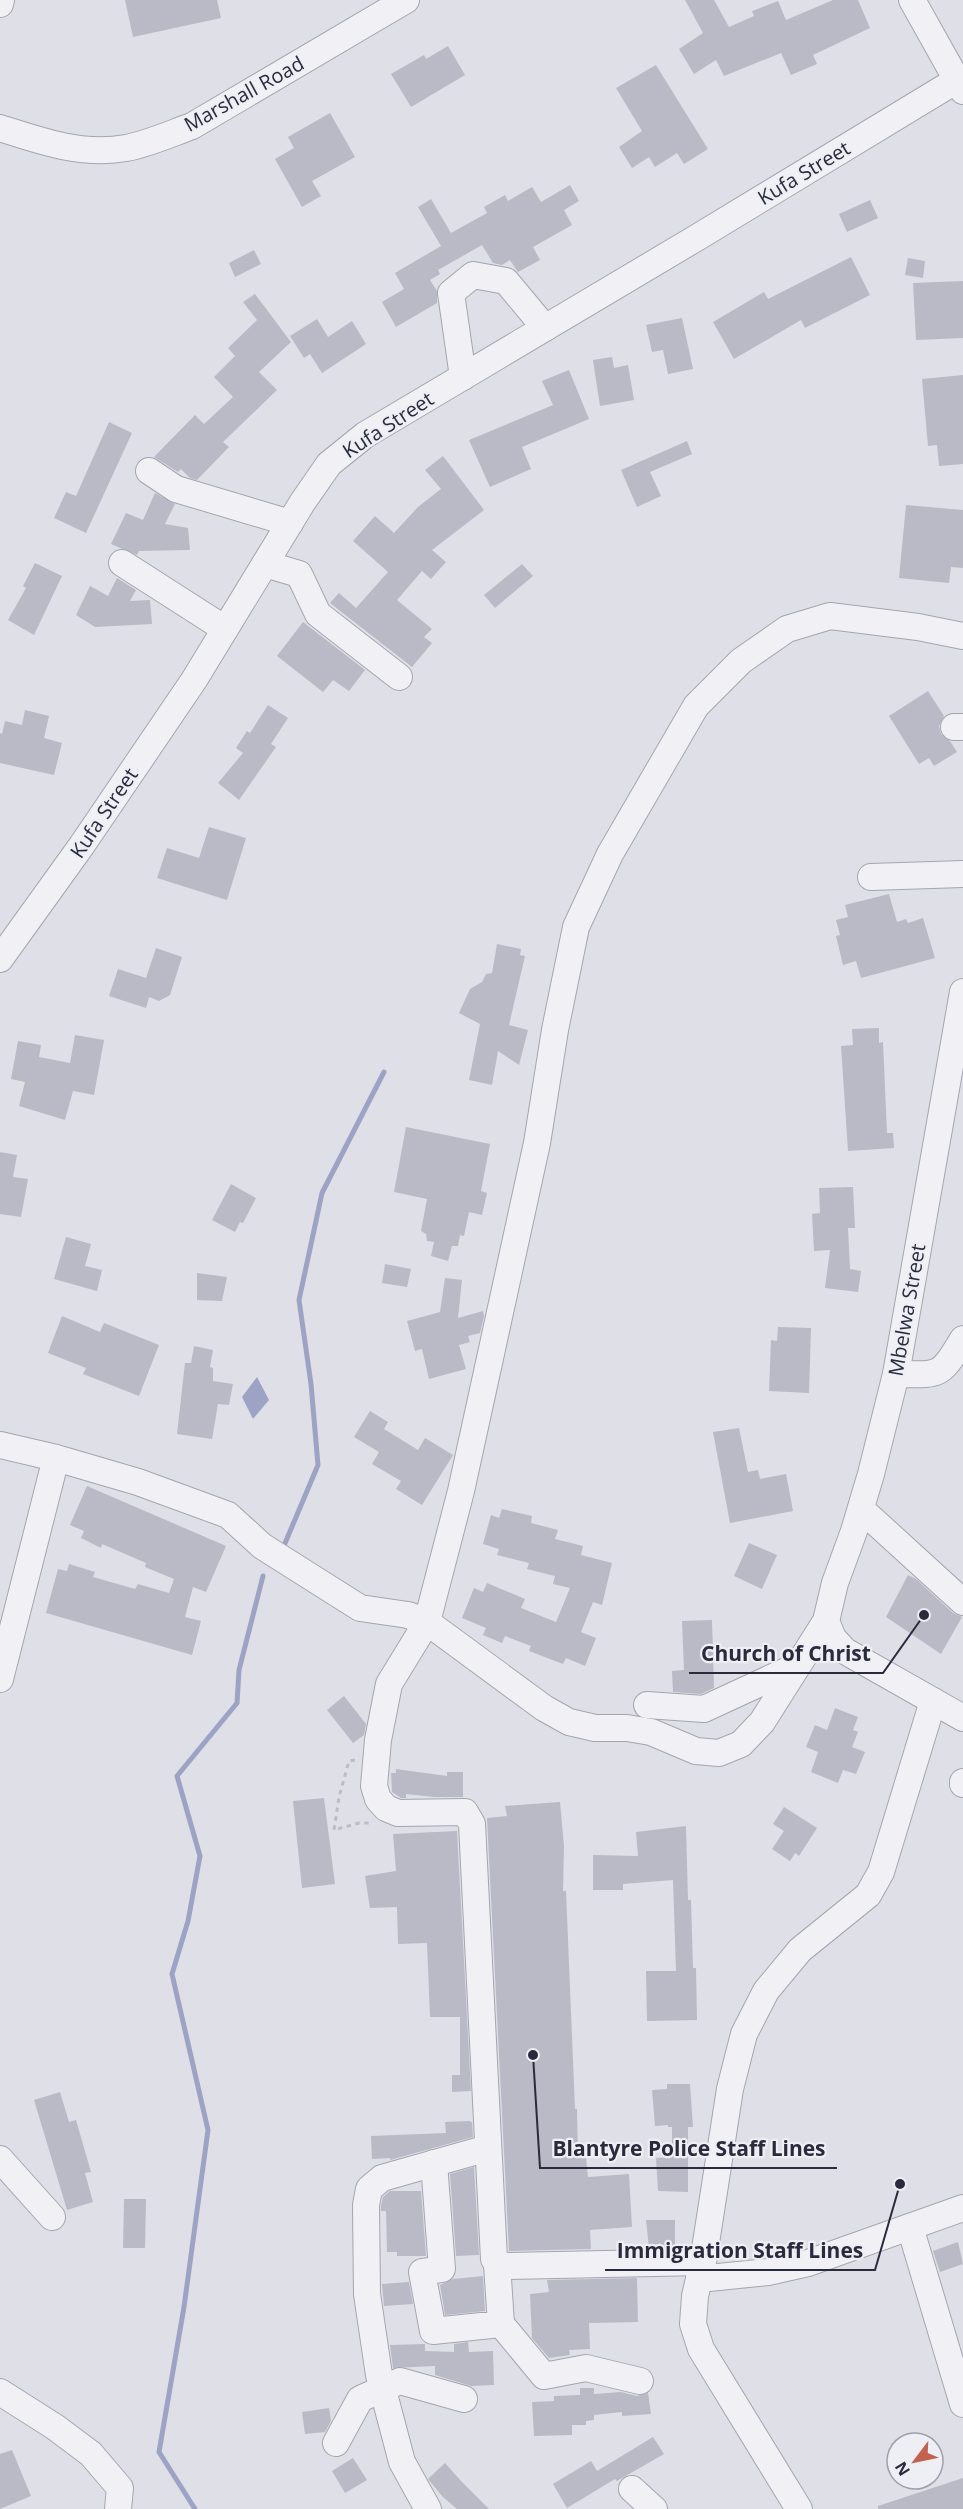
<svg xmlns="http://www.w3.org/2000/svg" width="963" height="2509" font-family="'Open Sans',sans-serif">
  <rect width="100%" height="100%" fill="#dfdfe7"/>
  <!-- water -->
  <polygon fill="#9ca3c4" points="257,1377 269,1400 253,1419 242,1397"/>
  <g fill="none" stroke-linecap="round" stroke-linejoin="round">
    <!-- stream -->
    <g stroke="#9ca3c4" stroke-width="5">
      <polyline points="283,1548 318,1465 311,1384 299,1300 322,1193 384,1072"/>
      <polyline points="195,2509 159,2452 184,2307 208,2130 172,1974 188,1921 200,1856 177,1776 237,1703 239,1670 263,1576"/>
    </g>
  </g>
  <!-- building -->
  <g fill="#b9bac6">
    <polygon points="125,0 217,0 221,18 133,37"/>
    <polygon points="685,0 714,0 729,27 754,16 752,11 778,1 786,20 833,0 858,0 870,28 813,55 817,64 791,75 781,53 724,76 716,60 694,74 679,49 703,33"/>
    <polygon points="448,46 465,75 411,107 391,74 424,55 426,59"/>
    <polygon points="656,65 708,149 684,164 677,153 655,167 649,157 632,168 619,147 642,131 616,88"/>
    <polygon points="330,113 355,157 312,181 321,196 302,207 275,159 294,148 288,137"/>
    <polygon points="570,185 579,201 564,210 572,225 533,247 540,260 518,272 510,260 502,265 493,263 482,245 438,270 440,274 430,280 437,291 437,303 396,327 382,302 404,289 395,273 441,246 418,207 431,199 451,233 487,213 484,207 505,195 508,201 532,187 541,202"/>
    <polygon points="870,200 878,218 847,232 839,214"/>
    <polygon points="254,250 261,264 235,277 229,263"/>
    <polygon points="851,257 870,295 805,328 801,320 734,359 713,322 764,292 768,299"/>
    <polygon points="908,258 925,261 923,278 905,275"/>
    <polygon points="963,281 963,338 916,340 913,283"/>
    <polygon points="255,294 291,342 259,372 277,390 223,442 229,447 197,480 190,478 181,469 178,472 154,457 195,415 204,424 233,397 214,377 235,356 228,348 257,320 243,302"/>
    <polygon points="682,318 693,369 668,374 663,350 652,352 646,325"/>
    <polygon points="317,319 328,337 352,321 366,344 322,373 310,354 304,358 290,336"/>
    <polygon points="612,357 614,368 628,365 634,400 600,406 593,360"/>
    <polygon points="569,370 589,419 522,447 531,469 490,487 469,440 553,405 542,381"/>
    <polygon points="963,375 963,464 939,466 937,445 928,446 922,379"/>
    <polygon points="109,422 132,433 86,533 54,518 66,492 76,496"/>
    <polygon points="687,441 692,454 650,472 661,496 637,507 621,470"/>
    <polygon points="443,456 484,510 432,550 446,562 431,579 422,571 397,600 432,629 424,637 432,643 412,667 330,603 339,593 356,608 388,572 353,541 375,516 394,533 418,507 441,489 425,470"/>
    <polygon points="155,493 175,504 165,524 188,528 190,550 139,551 137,555 111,544 126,513 143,520"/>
    <polygon points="906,505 963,510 963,568 951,567 949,583 899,578"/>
    <polygon points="35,563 62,576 34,635 8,620 26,588 23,586"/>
    <polygon points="522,564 533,576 495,608 484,595"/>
    <polygon points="117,578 136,590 130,601 150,600 152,624 95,627 76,615 90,586 108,596"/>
    <polygon points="303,622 365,670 349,691 333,680 323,692 277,656"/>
    <polygon points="928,691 944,716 939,726 941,734 950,741 957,752 934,766 929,758 919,764 889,716"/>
    <polygon points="268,705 288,718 271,744 276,747 239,800 218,783 243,753 236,748 247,731 250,733"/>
    <polygon points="25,710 49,716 44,738 62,743 54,775 0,763 0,733 2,734 5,721 22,725"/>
    <polygon points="209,827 246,838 227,900 157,878 167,848 199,858"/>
    <polygon points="889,894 897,922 906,919 908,923 923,918 935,958 861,978 856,961 843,965 836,936 840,935 836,920 848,917 845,905"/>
    <polygon points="497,944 521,949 520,955 525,956 509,1025 528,1030 519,1065 498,1051 492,1085 469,1080 480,1024 459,1013 470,989 482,982 486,974 492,973"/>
    <polygon points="156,948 182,957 170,995 159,1001 149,997 146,1008 109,996 118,969 146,978"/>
    <polygon points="879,1028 879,1043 883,1042 887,1133 893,1133 894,1148 848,1151 841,1046 853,1045 852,1029"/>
    <polygon points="75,1035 104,1040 94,1095 73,1091 65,1120 19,1106 25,1082 11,1079 18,1041 41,1045 39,1057 70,1063"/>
    <polygon points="406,1127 490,1144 481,1191 487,1193 482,1215 469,1212 464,1236 460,1235 458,1246 452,1246 448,1261 431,1256 434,1242 427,1241 426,1234 421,1231 427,1199 394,1192"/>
    <polygon points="0,1152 17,1155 13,1177 28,1179 21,1217 0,1214"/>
    <polygon points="231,1184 256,1198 243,1223 240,1222 235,1232 212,1220"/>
    <polygon points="853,1187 855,1228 848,1228 850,1269 861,1271 858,1292 825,1288 830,1250 814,1251 812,1214 820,1213 819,1188"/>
    <polygon points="66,1237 91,1244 85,1266 102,1270 97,1291 54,1279"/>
    <polygon points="385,1264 411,1269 407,1287 382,1283"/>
    <polygon points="197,1273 227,1277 222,1301 197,1300"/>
    <polygon points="445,1278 462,1280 458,1318 483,1311 484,1316 480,1333 468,1336 470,1342 459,1345 466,1369 429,1379 422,1349 415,1351 407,1321 440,1312"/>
    <polygon points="62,1316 100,1332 104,1323 159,1345 139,1396 83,1374 86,1368 48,1353"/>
    <polygon points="778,1327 811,1328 809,1393 769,1391 771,1340 777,1341"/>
    <polygon points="194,1346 213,1350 210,1367 213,1368 213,1381 233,1384 229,1405 218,1404 212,1439 177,1434 185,1363 191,1363"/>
    <polygon points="370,1411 388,1422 384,1429 418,1450 425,1438 453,1455 422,1505 396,1489 401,1481 372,1464 379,1452 354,1437"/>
    <polygon points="739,1428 748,1472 758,1470 760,1479 786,1474 793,1511 730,1523 713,1432"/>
    <polygon points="87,1486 226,1546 206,1592 193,1587 185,1617 201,1621 192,1655 46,1613 58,1569 67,1571 69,1564 95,1572 93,1577 135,1589 138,1584 169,1593 174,1579 145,1567 146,1563 102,1544 101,1548 81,1538 84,1531 70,1525"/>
    <polygon points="502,1509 532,1516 531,1523 558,1530 555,1539 583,1546 581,1555 612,1563 602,1605 593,1602 581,1632 596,1638 585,1666 566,1658 563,1664 529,1651 531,1646 505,1636 502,1643 483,1635 486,1628 462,1618 474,1588 483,1592 487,1583 525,1599 521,1608 556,1622 570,1588 553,1584 555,1576 527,1569 529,1563 497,1555 499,1549 483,1544 491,1515 499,1518"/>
    <polygon points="749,1543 777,1555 762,1589 734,1576"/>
    <polygon points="908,1575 916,1579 953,1613 962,1617 941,1654 886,1617"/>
    <polygon points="712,1620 714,1688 701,1694 673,1692 672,1671 684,1670 682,1621"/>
    <polygon points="344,1696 366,1724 364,1735 353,1743 327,1710"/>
    <polygon points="835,1708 858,1717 853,1730 858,1732 852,1747 865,1752 856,1774 843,1770 838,1783 811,1772 818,1752 806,1747 815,1725 827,1730"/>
    <polygon points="396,1769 447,1776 447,1772 463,1772 463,1797 434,1797 406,1794 406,1798 401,1798 392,1792 391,1773 396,1773"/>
    <polygon points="324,1798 335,1884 302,1888 293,1801"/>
    <polygon points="560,1802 564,1846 563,1891 566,1891 575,2109 577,2109 578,2157 586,2157 588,2177 629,2174 632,2227 590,2230 591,2249 509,2251 487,1818 507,1816 505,1806"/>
    <polygon points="784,1807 817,1828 799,1856 795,1853 790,1861 772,1849 784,1831 773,1824"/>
    <polygon points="686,1826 688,1900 691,1900 693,1968 696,1968 697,2020 647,2021 646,1971 676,1971 673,1880 623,1884 623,1890 593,1890 593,1855 638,1856 636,1832"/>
    <polygon points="457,1831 471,2091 452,2092 452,2075 460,2075 460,2017 430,2017 427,1943 398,1944 397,1907 370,1908 365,1876 396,1871 393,1834"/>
    <polygon points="667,2084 690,2084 693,2127 688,2127 688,2192 658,2191 656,2158 672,2157 672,2127 668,2127 668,2125 655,2126 652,2090 667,2089"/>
    <polygon points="60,2092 69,2122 76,2120 91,2172 85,2173 93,2202 67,2210 34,2100"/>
    <polygon points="469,2121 472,2122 473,2137 390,2160 390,2158 372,2159 371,2136 446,2133 445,2122"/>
    <polygon points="474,2167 479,2255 456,2256 450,2174"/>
    <polygon points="390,2191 421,2191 426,2256 397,2256 397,2252 387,2252 386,2211 381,2211 381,2206 383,2197"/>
    <polygon points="124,2199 146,2199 145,2248 123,2248"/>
    <polygon points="646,2220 675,2220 675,2247 649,2248"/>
    <polygon points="958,2242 963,2264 940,2272 933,2251"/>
    <polygon points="483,2276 485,2311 445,2315 440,2285 453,2279"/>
    <polygon points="637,2278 638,2322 589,2323 590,2349 569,2350 570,2355 549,2358 532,2338 530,2294 549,2292 547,2280"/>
    <polygon points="409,2282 413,2304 384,2306 382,2284"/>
    <polygon points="468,2342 469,2352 493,2351 494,2385 471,2386 435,2375 435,2366 393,2368 390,2345 425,2344 425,2351 454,2352 454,2344"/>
    <polygon points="580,2388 594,2388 594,2394 621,2392 637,2396 648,2393 651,2414 622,2416 622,2412 594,2415 594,2420 586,2421 586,2425 572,2425 572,2435 534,2436 532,2402 554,2401 554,2396 580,2395"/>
    <polygon points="329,2408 331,2421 325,2432 305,2434 302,2412"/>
    <polygon points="653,2437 664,2454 617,2481 615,2479 567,2508 553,2484 591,2461 597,2471"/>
    <polygon points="12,2450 31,2496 0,2509 0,2454"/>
    <polygon points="353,2458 367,2480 345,2493 332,2471"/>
    <polygon points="445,2463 461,2481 489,2509 457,2509 443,2497 428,2479"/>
    <polygon points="963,2478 963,2509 878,2509 878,2506"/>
  </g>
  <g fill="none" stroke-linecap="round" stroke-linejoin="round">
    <!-- minor casing -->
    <g stroke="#a5a5b0" stroke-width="28">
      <g id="minor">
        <polyline points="912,0 963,91"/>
        <polyline points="0,4 1,0"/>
        <path d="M 0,128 C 40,141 83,156 126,148 C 148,144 170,134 192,126 L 406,0"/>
        <polyline points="463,377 451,293 473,275 506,281 545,328"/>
        <polyline points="149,471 176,489 290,523"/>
        <polyline points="122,563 225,629"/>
        <polyline points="265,564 299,574 318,614 399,677"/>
        <polyline points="954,727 963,727"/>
        <polyline points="871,877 963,874"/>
        <polyline points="0,959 82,845 194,680 302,503 329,464 365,435 698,237 957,80"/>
        <path d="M 896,1374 C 941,1375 940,1377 963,1339"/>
        <polyline points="0,1445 56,1458 138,1482 228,1515 262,1546 360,1608 408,1615 427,1622 544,1708 569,1722 595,1728 627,1728 651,1732 696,1751 719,1753 741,1744 762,1722 826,1621 835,1583 854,1531 871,1474 896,1374 963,992"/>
        <polyline points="861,1509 963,1602"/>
        <polyline points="826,1621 833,1638 845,1651 963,1718"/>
        <polyline points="0,1679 56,1458"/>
        <polyline points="647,1705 704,1709 797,1666"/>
        <polyline points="963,1782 963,1784"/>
        <polyline points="0,2159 52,2217"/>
        <polyline points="434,2163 442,2269 422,2272 433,2331 501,2324 497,2264 494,2259 472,1824 465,1812 398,1813 386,1808 378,1799 374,1786 378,1740 389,1684 427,1622 461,1491 537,1143 555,1030 576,927 610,854 696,706 741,661 787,629 830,616 918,627 963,636"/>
        <polyline points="910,2227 963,2404"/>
        <polyline points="497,2264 502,2266 703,2262"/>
        <polyline points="699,2279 768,2272 808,2263 963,2208"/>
        <polyline points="501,2324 544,2376 586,2368 640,2381"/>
        <polyline points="0,2392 55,2427 91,2454 120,2488 118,2509"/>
        <polyline points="336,2443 360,2399 400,2381 464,2399"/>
        <polyline points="632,2489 654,2509"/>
        <polyline points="428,2509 402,2462 379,2375 367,2294 366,2205 369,2189 382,2178 488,2148"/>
        <polyline points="799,2509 701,2349 693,2324 695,2296 703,2262 730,2089 744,2034 766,1991 800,1950 868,1895 881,1872 933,1701"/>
      </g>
    </g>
    <!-- path -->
    <polyline stroke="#bdbdc5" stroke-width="3" stroke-dasharray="4.5 4.5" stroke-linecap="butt" points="355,1760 349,1761 339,1797 334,1830 359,1823 370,1823"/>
    <!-- minor -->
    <use href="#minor" stroke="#f1f1f5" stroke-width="26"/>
  </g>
  <g text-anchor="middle" stroke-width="4.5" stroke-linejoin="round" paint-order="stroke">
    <!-- street labels -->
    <g font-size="20" fill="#292a3c" stroke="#eeeef5">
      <text transform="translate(244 94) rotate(-29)" y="7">Marshall Road</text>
      <text transform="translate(804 173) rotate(-31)" y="7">Kufa Street</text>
      <text transform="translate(388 425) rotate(-33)" y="7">Kufa Street</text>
      <text transform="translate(104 813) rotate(-56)" y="7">Kufa Street</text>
      <text transform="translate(907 1310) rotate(-80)" y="7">Mbelwa Street</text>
    </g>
  </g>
  <!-- callouts -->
  <path fill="none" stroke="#292a3c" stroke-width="2" d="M924 1615L883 1673H689M533 2055L540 2168H837M900 2184L875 2270H605"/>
  <g fill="#292a3c" stroke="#eeeef5" stroke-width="2">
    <circle cx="924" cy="1615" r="6"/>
    <circle cx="533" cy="2055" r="6"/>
    <circle cx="900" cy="2184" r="6"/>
  </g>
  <g font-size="21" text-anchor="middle" font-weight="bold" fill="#292a3c" stroke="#eeeef5" stroke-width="4.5" stroke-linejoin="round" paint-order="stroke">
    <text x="786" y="1661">Church of Christ</text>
    <text x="689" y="2156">Blantyre Police Staff Lines</text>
    <text x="740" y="2258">Immigration Staff Lines</text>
  </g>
  <!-- north arrow -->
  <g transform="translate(915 2461) rotate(238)"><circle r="28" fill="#eeeef5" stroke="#9fa0ab" stroke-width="1.5"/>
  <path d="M0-4.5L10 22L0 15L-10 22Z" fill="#c2614d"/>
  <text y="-9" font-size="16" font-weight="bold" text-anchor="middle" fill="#292a3c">N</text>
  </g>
</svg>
